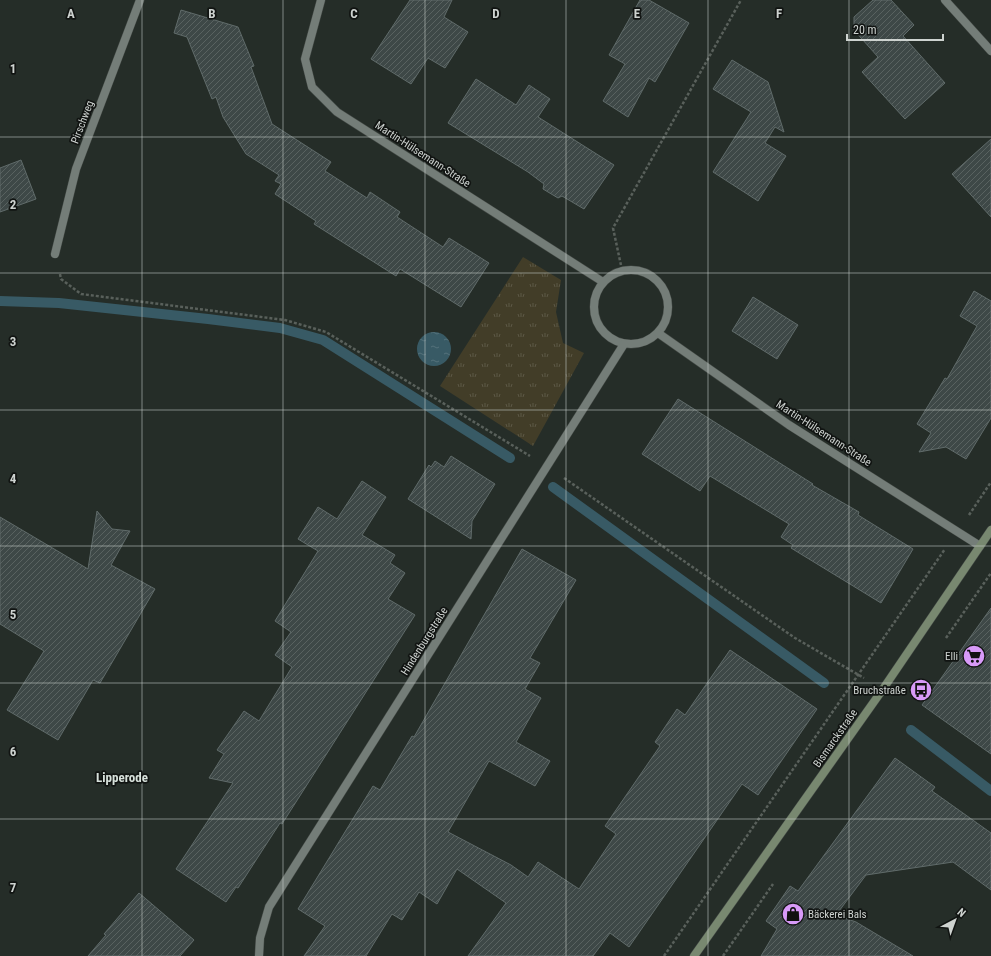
<svg xmlns="http://www.w3.org/2000/svg" width="991" height="956" font-family="'Roboto Condensed',sans-serif">
  <defs>
    <pattern id="park-tufts" width="24" height="20" patternUnits="userSpaceOnUse"><rect width="24" height="20" fill="#423d28"/><path d="M3 7l-1-3M5 7V3M7 7l1-3M15 17l-1-3M17 17v-4M19 17l1-3" fill="none" stroke="#5c5846"/></pattern>
    <pattern id="water-ripples" width="26" height="14" patternUnits="userSpaceOnUse"><rect width="26" height="14" fill="#385a65"/><path d="M2 4q2-2 4 0t4 0M15 11q2-2 4 0t4 0" fill="none" stroke="#54717a"/></pattern>
    <pattern id="building-hatch" width="6" height="6" patternUnits="userSpaceOnUse"><rect width="6" height="6" fill="#3e4847"/><path d="M-1 1l2-2M0 6l6-6M5 7l2-2" fill="none" stroke="#596260"/></pattern>
  </defs>
  <rect width="100%" height="100%" fill="#252d28"/>
  <!-- park -->
  <polygon fill="url(#park-tufts)" points="523,257 561,280 556,312 563,343 584,353 533,446 440,386"/>
  <!-- water -->
  <circle fill="url(#water-ripples)" cx="434" cy="349" r="17"/>
  <g fill="none" stroke-linecap="round" stroke-linejoin="round">
    <!-- stream -->
    <g stroke="#385a65" stroke-width="10">
      <polyline points="0,301 59,303 208,319 280,328 323,340 510,458"/>
      <polyline points="553,487 824,683"/>
      <polyline points="911,730 991,791"/>
    </g>
  </g>
  <!-- building -->
  <g fill="url(#building-hatch)" stroke="#606b6a">
    <polygon points="410,0 452,0 444,17 468,32 445,68 428,58 411,84 371,59"/>
    <polygon points="640,0 649,0 689,23 655,82 649,78 628,117 603,101 625,64 609,55"/>
    <polygon points="873,0 891,0 914,25 903,36 945,83 905,119 862,72 878,57 854,30 854,17"/>
    <polygon points="181,10 238,27 254,66 251,67 272,124 331,162 325,171 367,198 370,192 400,212 397,217 443,247 449,238 489,263 461,307 400,269 396,276 314,224 316,221 275,194 281,184 275,181 279,175 246,154 223,117 216,97 212,99 187,37 174,33"/>
    <polygon points="732,60 768,82 784,132 775,127 765,143 786,156 758,201 713,172 751,112 713,89"/>
    <polygon points="476,79 516,105 529,85 550,99 538,117 614,165 584,209 562,196 558,198 543,189 544,184 528,172 448,123"/>
    <polygon points="991,139 991,217 952,174"/>
    <polygon points="21,160 36,199 0,212 0,168"/>
    <polygon points="974,291 991,301 991,418 966,459 946,447 919,452 931,433 917,424 945,378 947,379 977,326 960,316"/>
    <polygon points="753,297 798,325 777,359 732,331"/>
    <polygon points="678,399 813,484 812,485 859,512 858,515 913,549 881,603 791,548 793,545 781,537 789,524 710,476 700,491 642,454"/>
    <polygon points="451,456 495,484 472,521 471,539 408,499 429,465 431,467 435,461 444,467"/>
    <polygon points="362,481 386,497 362,535 395,555 390,563 405,573 388,599 415,615 282,824 280,823 238,888 236,887 226,902 176,869 233,783 209,778 224,754 217,750 244,711 259,721 292,667 275,655 291,632 275,621 318,551 298,539 318,507 337,519"/>
    <polygon points="97,511 112,529 130,531 111,565 155,589 100,683 93,680 58,740 7,710 44,651 0,624 0,517 88,569"/>
    <polygon points="522,549 576,580 530,658 540,663 525,689 541,698 516,742 550,761 535,786 489,761 448,832 511,865 528,877 538,862 579,889 616,834 605,826 660,746 655,742 677,709 685,715 730,650 817,709 758,795 742,784 629,947 610,933 593,956 468,956 506,903 457,869 437,904 419,892 402,920 392,914 366,956 304,956 325,926 298,909 373,786 380,790 412,736 414,737"/>
    <polygon points="991,608 991,754 922,705"/>
    <polygon points="895,758 935,787 932,791 991,833 991,890 953,862 866,875 836,915 856,922 913,956 761,956 777,929 766,921 790,886 798,891"/>
    <polygon points="139,893 194,940 180,956 88,956 106,935 104,934"/>
  </g>
  <g fill="none" stroke-linecap="round" stroke-linejoin="round">
    <!-- service casing -->
    <g stroke="#444a46" stroke-width="9">
      <polyline id="service" points="55,254 76,169 140,0"/>
    </g>
    <!-- minor casing -->
    <g stroke="#444a46" stroke-width="9">
      <g id="minor">
        <polyline points="321,0 305,59 312,87 337,112 603,282"/>
        <polyline points="945,0 991,51"/>
        <circle cx="631" cy="307" r="37"/>
        <polyline points="658,333 789,425 980,546"/>
        <polyline points="259,956 260,938 269,907 624,344"/>
      </g>
    </g>
    <!-- secondary casing -->
    <g stroke="#444a46" stroke-width="9">
      <polyline id="secondary" points="694,956 883,689 991,530"/>
    </g>
    <!-- path -->
    <g stroke="#59605b" stroke-width="2.5" stroke-dasharray="3 2" stroke-linecap="butt">
      <polyline points="622,270 613,228 741,0"/>
      <polyline points="60,274 61,279 81,294 285,320 326,332 530,456"/>
      <polyline points="564,478 795,638 864,678"/>
      <polyline points="969,515 991,482"/>
      <polyline points="946,638 991,573"/>
      <polyline points="664,956 945,549"/>
      <polyline points="723,956 773,884"/>
    </g>
    <!-- service -->
    <use href="#service" stroke="#747d78" stroke-width="8"/>
    <!-- minor -->
    <use href="#minor" stroke="#747d78" stroke-width="8"/>
    <!-- secondary -->
    <use href="#secondary" stroke="#788870" stroke-width="8"/>
  </g>
  <!-- grid -->
  <path fill="none" stroke="#ced3d0" stroke-width="1" stroke-opacity="0.55" d="M 142,0 L 142,956M 283,0 L 283,956M 425,0 L 425,956M 566,0 L 566,956M 708,0 L 708,956M 849,0 L 849,956M 0,137 L 991,137M 0,273 L 991,273M 0,410 L 991,410M 0,546 L 991,546M 0,683 L 991,683M 0,819 L 991,819"/>
  <!-- icons -->
  <defs>
    <g id="supermarket-disc" transform="scale(1.15)"><circle r="9.5" fill="#d89af8" stroke="#111412"/><path d="M-6-5.5h2.5l.6 2H6L4.5 2H-2.5L-4.4-4H-6ZM-1.5 3.2a1.3 1.3 0 1 0 .1 0ZM3 3.2a1.3 1.3 0 1 0 .1 0Z" fill="#111"/></g>
    <g id="bus-disc" transform="scale(1.15)"><circle r="9.5" fill="#d89af8" stroke="#111412"/><path d="M-5-6H5V4H4V6H2V4H-2V6H-4V4H-5ZM-3.5-4V0h7V-4ZM-3.5 1.2v1.5H-2V1.2ZM2 1.2v1.5H3.5V1.2Z" fill="#111"/></g>
    <g id="shop-disc" transform="scale(1.15)"><circle r="9.5" fill="#d89af8" stroke="#111412"/><path d="M-5-2.5h2.3a2.7 3.5 0 0 1 5.4 0H5L5.5 6h-11ZM-1.5-2.5h3a1.5 2.3 0 0 0-3 0Z" fill="#111"/></g>
  </defs>
  <g fill-rule="evenodd">
    <use href="#supermarket-disc" x="974" y="656"/>
    <use href="#bus-disc" x="921" y="690"/>
    <use href="#shop-disc" x="793" y="914"/>
  </g>
  <g text-anchor="middle" stroke-width="3.5" stroke-linejoin="round" paint-order="stroke">
    <!-- street labels -->
    <g font-size="11" fill="#ced3d0" stroke="#111412">
      <text transform="translate(82 122) rotate(-69)" y="4">Pirschweg</text>
      <text transform="translate(423 154) rotate(33)" y="4">Martin-Hülsemann-Straße</text>
      <text transform="translate(824 433) rotate(33)" y="4">Martin-Hülsemann-Straße</text>
      <text transform="translate(424 641) rotate(-58)" y="4">Hindenburgstraße</text>
      <text transform="translate(835 738) rotate(-55)" y="4">Bismarckstraße</text>
    </g>
    <!-- poi labels -->
    <g font-size="11" fill="#ced3d0" stroke="#111412" text-anchor="end">
      <text x="958" y="660">Elli</text>
      <text x="906" y="694">Bruchstraße</text>
      <text x="808" y="918" text-anchor="start">Bäckerei Bals</text>
    </g>
    <!-- quarter labels -->
    <g font-size="13" font-weight="bold" fill="#d7e1db" stroke="#111412">
      <text x="122" y="782">Lipperode</text>
    </g>
  </g>
  <g font-size="13" text-anchor="middle" font-weight="bold" fill="#ced3d0" stroke="#111412" stroke-width="3.5" stroke-linejoin="round" paint-order="stroke">
    <text x="71" y="18">A</text>
    <text x="212" y="18">B</text>
    <text x="354" y="18">C</text>
    <text x="496" y="18">D</text>
    <text x="637" y="18">E</text>
    <text x="779" y="18">F</text>
    <text x="13" y="73">1</text>
    <text x="13" y="209">2</text>
    <text x="13" y="346">3</text>
    <text x="13" y="483">4</text>
    <text x="13" y="619">5</text>
    <text x="13" y="756">6</text>
    <text x="13" y="892">7</text>
  </g>
  <!-- north arrow -->
  <g transform="translate(955 920) rotate(41)" stroke="#111412" stroke-width="3" paint-order="stroke">
  <path d="M0-3L7 15L0 10L-7 15Z" fill="#ced3d0"/>
  <text y="-6" font-size="11" font-weight="bold" text-anchor="middle" fill="#ced3d0">N</text>
  </g>
  <!-- scale -->
  <path d="M847 34v6h96v-6" fill="none" stroke="#ced3d0" stroke-width="2"/>
  <text x="853" y="34" font-size="12" fill="#ced3d0" stroke="#111412" stroke-width="3" paint-order="stroke">20 m</text>
</svg>
